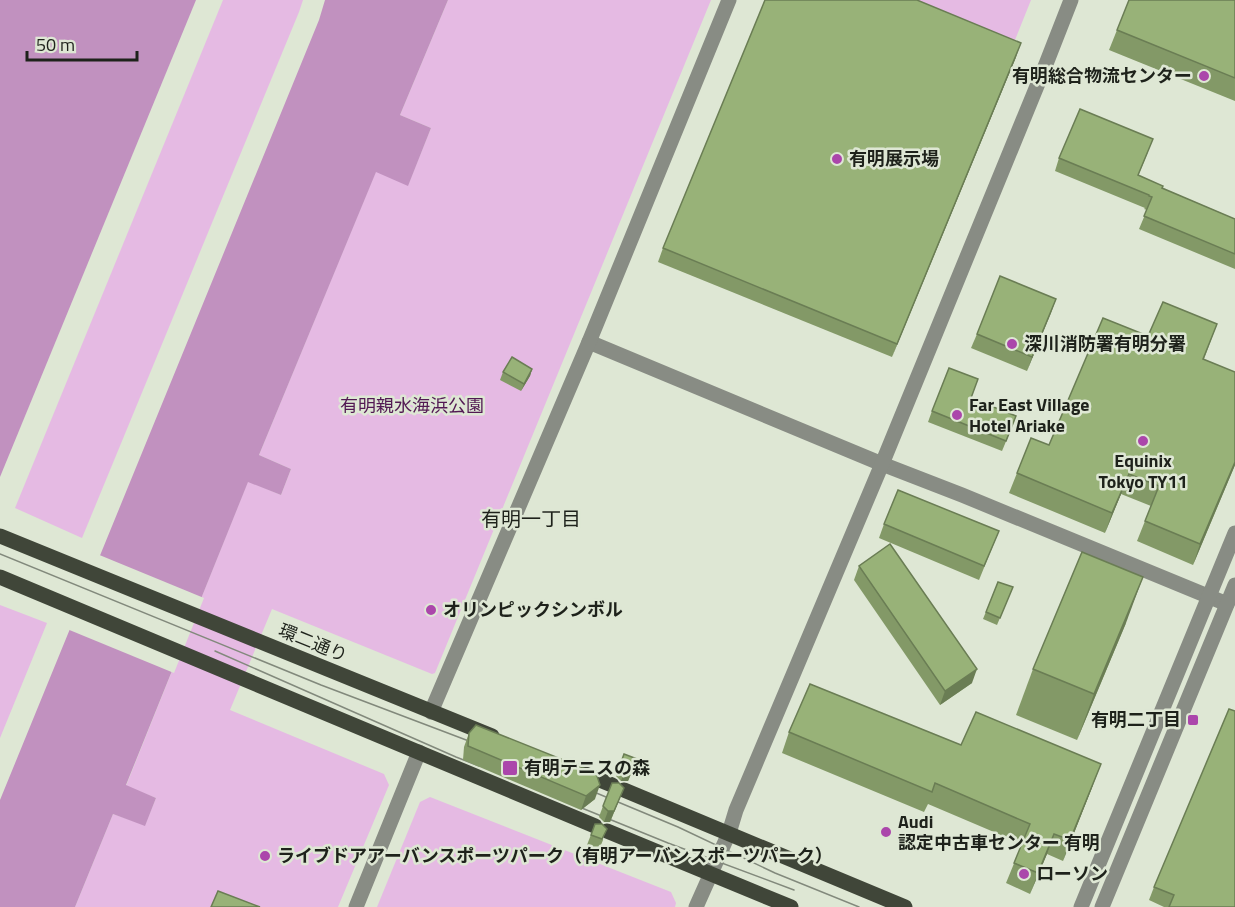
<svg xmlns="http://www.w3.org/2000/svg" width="1235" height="907" font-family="'Titillium Web','Noto Sans JP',sans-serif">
  <rect width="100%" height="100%" fill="#dee7d4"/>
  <!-- green -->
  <g fill="#e5bae3">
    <polygon points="223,0 303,0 299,12 82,538 15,508"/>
    <polygon points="448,0 711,0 435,673 432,674 272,609 230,710 384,774 389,785 338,907 75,907 113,814 145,825 156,798 126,786 248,481 281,495 291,469 259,455 376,171 408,185 431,128 400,115"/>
    <polygon points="889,0 1031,0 1011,50"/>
    <polygon points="0,605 47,623 0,738"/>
    <polygon points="430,797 671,892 676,903 675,907 377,907 420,802"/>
  </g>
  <!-- water -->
  <g fill="#c191bf">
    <polygon points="0,0 196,0 0,477"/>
    <polygon points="325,0 448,0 400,115 431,128 408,186 376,172 259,455 291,469 281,495 248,482 126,785 156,798 145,826 113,814 75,907 0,907 0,800 319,20"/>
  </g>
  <!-- pier -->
  <polygon fill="#dee7d4" points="97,554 204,598 174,673 67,629"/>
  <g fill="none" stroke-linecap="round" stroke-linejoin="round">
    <!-- minor -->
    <g stroke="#888c84" stroke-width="15">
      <polyline points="589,342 882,464 962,495 1227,604"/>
      <polyline points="431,712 589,342 729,0"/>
      <polyline points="356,907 419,752"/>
      <polyline points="696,907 729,833 736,810 882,464 1046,64 1071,0"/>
      <polyline points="1081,907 1235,533"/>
      <polyline points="1102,907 1235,585"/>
    </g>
    <!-- major -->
    <g stroke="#404639" stroke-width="15">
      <polyline points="0,536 492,736"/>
      <polyline points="0,577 595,826"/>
      <polyline points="578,771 612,785"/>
      <polyline points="624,790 905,907"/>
      <polyline points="607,831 791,907"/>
    </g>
    <!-- tram -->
    <g stroke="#82897c" stroke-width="1.5">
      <polyline points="0,554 321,685 482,746"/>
      <polyline points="215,651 456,757 479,766"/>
      <polyline points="582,787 678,827 775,873 859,907"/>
      <polyline points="567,802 668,843 794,890"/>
    </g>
  </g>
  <!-- wall -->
  <g fill="#839967">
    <polygon points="1235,0 1235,101 1109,50 1117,30"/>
    <polygon points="1016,57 892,357 658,262 663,248"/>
    <polygon points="1148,152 1138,176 1162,188 1235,219 1235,269 1139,229 1147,210 1144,209 1145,208 1055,171 1059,158"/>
    <polygon points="1056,299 1027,371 971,348 977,334"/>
    <polygon points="1217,324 1204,359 1235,465 1193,565 1137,541 1151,506 1121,494 1105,533 1009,493 1017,473 1049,445 1148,336"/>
    <polygon points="532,369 530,376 521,391 500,380 503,372"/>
    <polygon points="971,398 1012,427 1002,451 928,422 932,411"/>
    <polygon points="884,524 999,531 979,580 879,538"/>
    <polygon points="859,566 972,683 940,705 854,580"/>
    <polygon points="998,582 1013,587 997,625 983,619"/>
    <polygon points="1126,623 1077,740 1016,715 1033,669"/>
    <polygon points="789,732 961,745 1093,785 1063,861 1047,854 1030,894 1006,883 1022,844 928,804 924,812 782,753"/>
    <polygon points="469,733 595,799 581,810 463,760 464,747"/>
    <polygon points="624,754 633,770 628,781 621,781 616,776"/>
    <polygon points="624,788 610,822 604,822 599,817 603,806"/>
    <polygon points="595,824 603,840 599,850 587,845"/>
    <polygon points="1154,887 1235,907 1164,907 1149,900"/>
  </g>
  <!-- shaded-wall -->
  <g fill="#6a7d54">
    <polygon points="1021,43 1016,57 892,357 897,344"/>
    <polygon points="1056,299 1051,313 1027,371 1032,357"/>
    <polygon points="532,369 530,376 521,391 524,384"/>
    <polygon points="1235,462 1235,465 1193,565 1200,544"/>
    <polygon points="1129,474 1121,494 1105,533 1112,513"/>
    <polygon points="1143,577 1126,623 1077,740 1094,694"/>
    <polygon points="977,669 972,683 940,705 945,691"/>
    <polygon points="637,759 628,781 621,781 625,770"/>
    <polygon points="1101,764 1093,785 1063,861 1070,840"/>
    <polygon points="600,785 595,799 581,810 586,796"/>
    <polygon points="624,788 610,822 604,822 608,811"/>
    <polygon points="1054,834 1047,854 1030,894 1038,873"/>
  </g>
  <!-- building -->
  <g fill="#98b278" stroke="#6a7d54" stroke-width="1.5">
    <polygon points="765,0 917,0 1021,43 897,344 663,248"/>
    <polygon points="1129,0 1235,0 1235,78 1117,30"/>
    <polygon points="1080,109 1153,139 1138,175 1163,186 1162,188 1235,219 1235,254 1144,216 1152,197 1149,196 1149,195 1059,158"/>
    <polygon points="1000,276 1056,299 1032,357 977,334"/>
    <polygon points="1163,302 1217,324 1203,359 1235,372 1235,462 1200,544 1145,521 1159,486 1129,474 1112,513 1017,473 1031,438 1049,445 1103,318 1148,336"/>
    <polygon points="512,357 532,369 524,384 503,372"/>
    <polygon points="949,368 978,379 971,398 1016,416 1006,441 932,411"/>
    <polygon points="898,490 999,531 984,566 884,524"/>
    <polygon points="890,544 977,669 945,691 859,566"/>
    <polygon points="1082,552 1143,577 1094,694 1033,669"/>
    <polygon points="998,582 1013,587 1000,618 986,612"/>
    <polygon points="810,684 961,745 976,712 1101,764 1070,840 1054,834 1038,873 1014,863 1030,824 935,783 932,792 789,732"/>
    <polygon points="1229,709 1235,711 1235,907 1169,907 1174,895 1154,887"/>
    <polygon points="476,725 596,773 600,785 586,796 468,746 469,733"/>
    <polygon points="624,754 637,759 632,770 625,770 620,765"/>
    <polygon points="612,783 619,783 624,788 614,811 608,811 603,806"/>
    <polygon points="595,824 602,824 607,829 602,839 591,835"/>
    <polygon points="218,891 260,907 211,907"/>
  </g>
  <!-- markers -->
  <g fill="#ab46ab" stroke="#dee7d4" stroke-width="2">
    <circle cx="1204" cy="76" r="6"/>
    <circle cx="837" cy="159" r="6"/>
    <circle cx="1012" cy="344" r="6"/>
    <circle cx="957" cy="415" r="6"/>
    <circle cx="1143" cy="441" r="6"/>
    <circle cx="431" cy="610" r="6"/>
    <rect x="1187" y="714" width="12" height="12" rx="3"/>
    <rect x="502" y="760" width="16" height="16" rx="3"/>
    <circle cx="886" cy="832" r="6"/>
    <circle cx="265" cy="856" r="6"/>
    <circle cx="1024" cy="874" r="6"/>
  </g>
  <g text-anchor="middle" stroke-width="5" stroke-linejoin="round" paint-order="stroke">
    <!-- poi labels -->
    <g font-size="18" font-weight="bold" fill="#1e221b" stroke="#dee7d4" text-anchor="start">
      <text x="1192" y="82" text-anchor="end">有明総合物流センター</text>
      <text x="849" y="165">有明展示場</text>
      <text x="1024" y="350">深川消防署有明分署</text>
      <text x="969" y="411">Far East Village<tspan x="969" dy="21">Hotel Ariake</tspan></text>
      <text x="1143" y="467" text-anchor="middle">Equinix<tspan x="1143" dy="21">Tokyo TY11</tspan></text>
      <text x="443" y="616">オリンピックシンボル</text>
      <text x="1181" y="726" text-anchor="end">有明二丁目</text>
      <text x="524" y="774">有明テニスの森</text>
      <text x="898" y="828">Audi<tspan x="898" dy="21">認定中古車センター 有明</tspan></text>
      <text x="277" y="862">ライブドアアーバンスポーツパーク（有明アーバンスポーツパーク）</text>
      <text x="1036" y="880">ローソン</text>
    </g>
    <!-- park labels -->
    <g font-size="18" fill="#521953" stroke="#dee7d4">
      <text x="412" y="412">有明親水海浜公園</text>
    </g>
    <!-- street labels -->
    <g font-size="18" fill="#1e221b" stroke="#dee7d4">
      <text transform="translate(313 643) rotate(22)" y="6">環二通り</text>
    </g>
    <!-- neighbourhood labels -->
    <g font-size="20" fill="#1e221b" stroke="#dee7d4">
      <text x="531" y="526">有明一丁目</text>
    </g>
  </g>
  <!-- scale -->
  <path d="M27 51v9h110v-9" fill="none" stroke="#1e221b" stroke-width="3"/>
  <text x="36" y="51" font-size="18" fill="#1e221b" stroke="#dee7d4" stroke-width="4.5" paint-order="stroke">50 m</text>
</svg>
